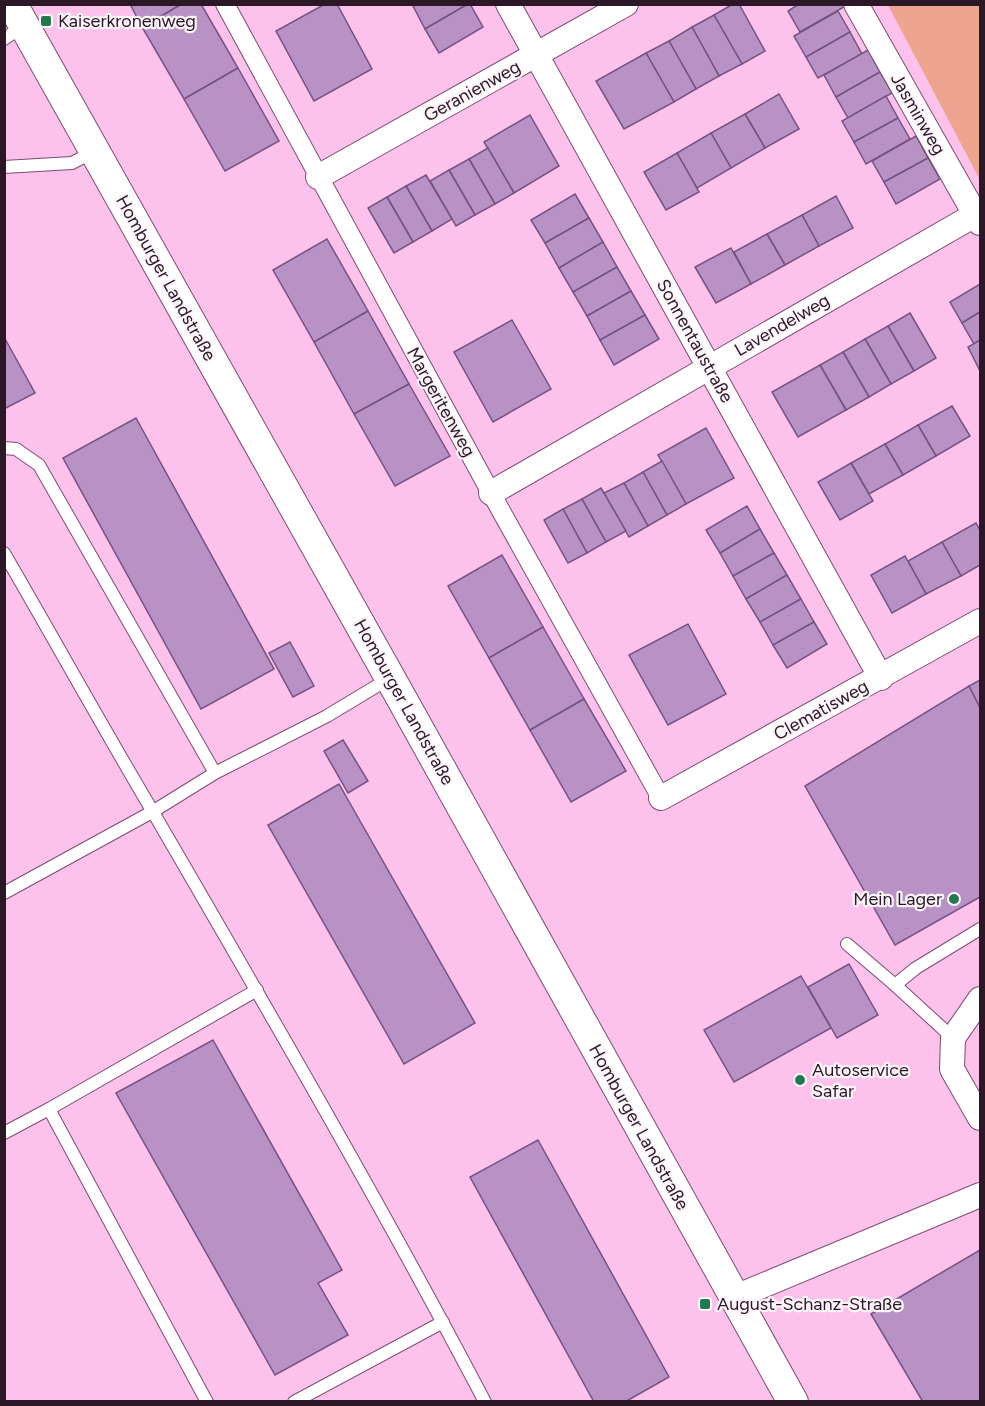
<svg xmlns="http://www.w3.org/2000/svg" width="985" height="1406" font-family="Figtree,sans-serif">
  <rect width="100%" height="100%" fill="#fcc2eb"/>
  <!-- green -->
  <polygon fill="#eea58f" points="888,5 980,5 980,180"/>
  <!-- building -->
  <g fill="#b892c5" stroke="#755281" stroke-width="1.5">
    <polygon points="130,4 182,4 142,27"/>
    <polygon points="182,4 201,4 238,68 184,99 142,27"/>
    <polygon points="325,4 337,4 372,69 314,101 276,31"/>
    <polygon points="412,4 468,4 425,29"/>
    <polygon points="468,4 470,4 483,27 439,53 425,29"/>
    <polygon points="733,4 739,4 765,51 742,64 714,15"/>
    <polygon points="799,4 843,4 844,7 800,32 788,11"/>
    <polygon points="838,11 850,32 806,57 794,36"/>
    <polygon points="714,15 742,64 719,76 692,27"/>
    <polygon points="692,27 719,76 696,89 669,41"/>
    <polygon points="850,32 862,54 818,78 806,57"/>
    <polygon points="669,41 696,89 674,102 646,53"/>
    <polygon points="868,50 880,72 836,97 824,75"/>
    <polygon points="646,53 674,102 624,129 596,81"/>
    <polygon points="238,68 279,141 225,171 184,99"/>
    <polygon points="880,72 892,93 848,118 836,97"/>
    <polygon points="779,94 799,129 765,148 745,114"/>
    <polygon points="886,96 898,118 854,142 842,121"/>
    <polygon points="745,114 765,148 731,168 711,133"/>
    <polygon points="530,115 559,166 514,193 484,142"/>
    <polygon points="898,118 910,139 866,164 854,142"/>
    <polygon points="711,133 731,168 697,188 677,153"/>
    <polygon points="916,136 928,158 884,182 872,161"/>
    <polygon points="488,148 514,193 495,204 469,159"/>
    <polygon points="677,153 699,192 666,210 644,172"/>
    <polygon points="928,158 940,179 896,204 884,182"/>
    <polygon points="469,159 495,204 475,215 449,170"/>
    <polygon points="449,170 475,215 456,226 430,181"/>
    <polygon points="426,175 452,219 432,231 406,186"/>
    <polygon points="406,186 432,231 413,242 387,197"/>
    <polygon points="575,194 589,218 545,243 531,220"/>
    <polygon points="836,196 853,228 819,246 802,215"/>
    <polygon points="387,197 413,242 394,253 368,208"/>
    <polygon points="802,215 819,246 785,265 767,234"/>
    <polygon points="589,218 603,242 559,268 545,243"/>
    <polygon points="767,234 785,265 751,284 734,252"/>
    <polygon points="327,239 368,311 314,342 273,270"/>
    <polygon points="603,242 617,267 573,292 559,268"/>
    <polygon points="731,248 751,284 716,303 695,267"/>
    <polygon points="617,267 631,291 587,316 573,292"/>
    <polygon points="980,284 980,312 962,323 950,302"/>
    <polygon points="631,291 645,315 600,340 587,316"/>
    <polygon points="368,311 409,384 354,414 314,342"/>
    <polygon points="980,312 980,340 974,344 962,323"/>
    <polygon points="910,313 936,358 914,371 888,326"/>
    <polygon points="645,315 659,339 614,365 600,340"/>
    <polygon points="512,320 551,389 493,422 454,352"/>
    <polygon points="888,326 914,371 891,384 865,339"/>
    <polygon points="4,337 35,393 4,409"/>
    <polygon points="865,339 891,384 869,397 843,352"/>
    <polygon points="980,340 980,368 979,369 968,347"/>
    <polygon points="843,352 869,397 846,410 820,365"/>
    <polygon points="820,365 846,410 798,437 772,392"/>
    <polygon points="409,384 450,456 395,486 354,414"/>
    <polygon points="952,406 970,436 936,456 918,425"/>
    <polygon points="136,418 274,669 201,709 63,458"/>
    <polygon points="918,425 936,456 903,475 885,444"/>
    <polygon points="706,428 734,478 686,504 658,455"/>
    <polygon points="885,444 903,475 869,494 851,463"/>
    <polygon points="662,461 686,504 667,515 643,472"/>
    <polygon points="851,463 873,501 840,520 818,482"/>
    <polygon points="643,472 667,515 648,526 624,483"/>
    <polygon points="624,483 648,526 629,537 604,493"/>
    <polygon points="601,488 626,531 606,542 582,499"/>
    <polygon points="582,499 606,542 587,553 563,509"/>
    <polygon points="747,506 760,529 720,553 706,530"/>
    <polygon points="563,509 587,553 568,563 544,520"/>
    <polygon points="976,523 980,530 980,565 961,576 942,542"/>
    <polygon points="760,529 774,553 733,576 720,553"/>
    <polygon points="942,542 961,576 926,594 908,561"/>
    <polygon points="774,553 787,575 746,599 733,576"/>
    <polygon points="502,555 543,627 489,658 448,586"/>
    <polygon points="905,556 926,594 892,613 871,575"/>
    <polygon points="787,575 801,599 760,622 746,599"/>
    <polygon points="801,599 814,622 773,645 760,622"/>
    <polygon points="814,622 827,644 787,668 773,645"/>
    <polygon points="688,624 726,694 668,725 629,655"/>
    <polygon points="543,627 584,699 530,730 489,658"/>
    <polygon points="290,642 314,686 293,697 269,653"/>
    <polygon points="980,680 980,708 969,686"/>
    <polygon points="969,686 980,708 980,897 895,945 805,786"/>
    <polygon points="584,699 626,771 571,802 530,730"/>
    <polygon points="343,740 368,781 348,793 324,751"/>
    <polygon points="339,784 475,1023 404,1064 268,825"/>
    <polygon points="849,964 878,1015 837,1038 808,987"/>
    <polygon points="801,976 831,1028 734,1082 704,1030"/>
    <polygon points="213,1040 342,1270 318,1283 348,1335 275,1375 116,1093"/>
    <polygon points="538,1140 669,1377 625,1402 594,1402 470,1177"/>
    <polygon points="980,1250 980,1401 923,1402 871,1314"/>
  </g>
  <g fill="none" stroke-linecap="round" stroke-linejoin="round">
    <!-- service casing -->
    <g stroke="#7d4b70" stroke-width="14">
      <g id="service">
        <polyline points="4,39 23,26"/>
        <polyline points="4,167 72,163 95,151"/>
        <polyline points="4,448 16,449 39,465 215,773"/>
        <path d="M 4,553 C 54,639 102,726 153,812 C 266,1007 380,1202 485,1402"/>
        <polyline points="4,893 152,812 215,773 327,716 390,678"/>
        <polyline points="847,944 895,985 953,1038"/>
        <polyline points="895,985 916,968 980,929"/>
        <polyline points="4,1133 49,1109"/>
        <polyline points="207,1402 49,1109 257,990"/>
        <polyline points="294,1402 443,1322"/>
      </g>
    </g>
    <!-- pedestrian casing -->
    <g stroke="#7d4b70" stroke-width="20">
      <polyline id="pedestrian" points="225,4 491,493 661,798"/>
    </g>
    <!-- minor casing -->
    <g stroke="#7d4b70" stroke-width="26">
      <g id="minor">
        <polyline points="508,4 881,678"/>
        <polyline points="856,4 980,223"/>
        <polyline points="318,177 626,4"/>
        <polyline points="491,493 980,212"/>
        <polyline points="661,798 980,621"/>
        <polyline points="980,999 953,1038 952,1069 980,1118"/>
        <polyline points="733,1298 980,1195"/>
      </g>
    </g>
    <!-- tertiary casing -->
    <g stroke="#7d4b70" stroke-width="32">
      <polyline id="tertiary" points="12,4 403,701 793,1402"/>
    </g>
    <!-- service -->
    <use href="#service" stroke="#fff" stroke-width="12"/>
    <!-- pedestrian -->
    <use href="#pedestrian" stroke="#fff" stroke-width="18"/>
    <!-- minor -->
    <use href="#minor" stroke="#fff" stroke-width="24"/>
    <!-- tertiary -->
    <use href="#tertiary" stroke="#fff" stroke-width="30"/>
  </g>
  <!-- markers -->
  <g fill="#207a4e" stroke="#fcf6fa" stroke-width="2">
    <rect x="40" y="15" width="12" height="12" rx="3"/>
    <circle cx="954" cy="899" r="6"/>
    <circle cx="800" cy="1080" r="6"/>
    <rect x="699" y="1298" width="12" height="12" rx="3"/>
  </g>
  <g text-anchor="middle" stroke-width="4.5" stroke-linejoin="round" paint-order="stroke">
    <!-- poi labels -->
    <g font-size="18" fill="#2c1726" stroke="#fcf6fa" text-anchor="start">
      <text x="58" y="27">Kaiserkronenweg</text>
      <text x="942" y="905" text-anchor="end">Mein Lager</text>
      <text x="812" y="1076">Autoservice<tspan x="812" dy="21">Safar</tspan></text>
      <text x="717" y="1310">August-Schanz-Straße</text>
    </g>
    <!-- street labels -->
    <g font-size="18" fill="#2c1726" stroke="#fcf6fa">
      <text transform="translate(472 91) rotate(-29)" y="6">Geranienweg</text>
      <text transform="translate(918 114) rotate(60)" y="6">Jasminweg</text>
      <text transform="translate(166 278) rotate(61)" y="6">Homburger Landstraße</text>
      <text transform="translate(782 325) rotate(-30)" y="6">Lavendelweg</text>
      <text transform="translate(695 341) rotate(61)" y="6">Sonnentaustraße</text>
      <text transform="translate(441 402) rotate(61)" y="6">Margeritenweg</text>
      <text transform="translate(404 702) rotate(61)" y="6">Homburger Landstraße</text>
      <text transform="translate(821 710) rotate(-29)" y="6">Clematisweg</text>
      <text transform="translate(639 1127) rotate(61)" y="6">Homburger Landstraße</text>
    </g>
  </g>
  <!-- border -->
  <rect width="985" height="1406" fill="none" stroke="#2c1726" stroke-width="12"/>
</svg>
